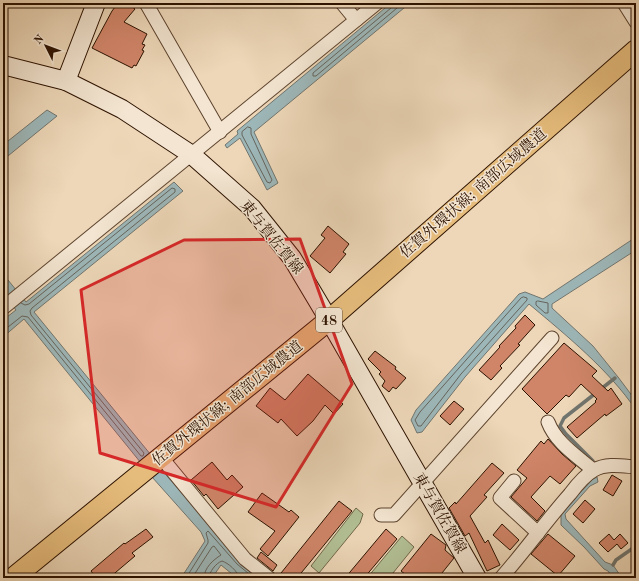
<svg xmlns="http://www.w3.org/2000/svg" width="639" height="581" font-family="'Old Standard TT','Noto Serif JP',serif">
  <rect width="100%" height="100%" fill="#edd7b8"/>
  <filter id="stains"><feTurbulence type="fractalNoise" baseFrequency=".005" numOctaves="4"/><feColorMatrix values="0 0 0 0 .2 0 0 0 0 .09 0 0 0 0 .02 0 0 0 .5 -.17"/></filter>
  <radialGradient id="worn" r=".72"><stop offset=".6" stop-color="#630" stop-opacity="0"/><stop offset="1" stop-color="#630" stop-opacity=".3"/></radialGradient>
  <!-- green -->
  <g fill="#b2bf94" stroke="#70684a">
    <polygon points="356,508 363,514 360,523 319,573 311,566"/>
    <polygon points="402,536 414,547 389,578 367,578"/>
  </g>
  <!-- water -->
  <g fill="#9db7b9" stroke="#70756f">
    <polygon points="391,3 410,3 254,132 278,183 267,190 240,138 227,148 225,145 238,134 237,131"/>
    <polygon points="47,110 57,116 3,160 3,145"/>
    <polygon points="174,182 183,191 34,312 151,455 141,463 24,319 3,337 3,320 16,310 3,293 3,274 26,302"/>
    <path d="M 636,237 L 636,250 L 552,304 L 552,308 L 593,346 L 618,377 L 636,401 L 636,410 C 609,370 566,335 529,304 L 465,377 L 422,432 L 417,433 L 411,420 L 416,410 L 519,294 L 525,292 L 543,299 Z"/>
    <polygon points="161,469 240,561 260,578 237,578 221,565 212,578 181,578 205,541 201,532 152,477"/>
    <polygon points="597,477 598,482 590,486 565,514 566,519 605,562 613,565 622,578 613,578 608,571 604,569 584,547 561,525 561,513 593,479"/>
  </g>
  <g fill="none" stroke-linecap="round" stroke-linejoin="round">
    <!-- shore -->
    <g stroke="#65645c" stroke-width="1">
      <polyline points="393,3 391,8 313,73 313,76 316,76 403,3"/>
      <polygon points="248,127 251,128 251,134 272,180 270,183 267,182 242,135 242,132"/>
      <polygon points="524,297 527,298 527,300 461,374 421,426 418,426 415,420 420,412 521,298"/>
      <polygon points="538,301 548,303 548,313 545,313 536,305 536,302"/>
      <polyline points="3,331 22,316 28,317 141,456 143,456 144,453 31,315 30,311 32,308 175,192 175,189 172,188 29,304 25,305 21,303"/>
      <polyline points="186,578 208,543 208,540 206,533 208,531 237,564 254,578"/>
      <path d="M 192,578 L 212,547 L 214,546 L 221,555 C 213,560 204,568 204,578"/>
      <path d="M 209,578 C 209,572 216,563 222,561 C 228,563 238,571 239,578"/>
    </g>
    <!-- stream -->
    <g stroke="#70756f" stroke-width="3.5">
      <polyline points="593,461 566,434 560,426 564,418 615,378"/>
      <polyline points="613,565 616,560 636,546"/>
    </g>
  </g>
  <!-- building -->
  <g fill="#d08569" stroke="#2d1200">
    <polygon points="118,3 127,3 135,9 124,22 147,34 142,44 145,45 142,50 144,51 136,66 134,65 132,68 92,48 112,11"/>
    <polygon points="328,226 349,244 343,252 346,254 330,273 310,256 325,238 321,235"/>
    <polygon points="525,315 535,325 518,344 520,345 500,366 502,368 491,380 479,370 500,347 499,346 516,328 515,326"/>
    <polygon points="564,343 597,371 592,376 608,391 611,388 622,404 606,416 605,414 577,438 567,427 596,402 595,401 597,399 581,384 569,397 566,395 547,414 522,389"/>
    <polygon points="375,351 396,367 395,369 406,378 396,389 393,387 389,392 382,386 385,381 379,374 381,372 368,359"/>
    <polygon points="308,374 343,404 334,414 325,405 313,421 297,436 281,419 278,423 256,406 270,388 285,400"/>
    <polygon points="454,401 464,409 450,425 440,416"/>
    <polygon points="548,439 562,454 576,466 560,484 550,476 531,497 545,511 537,521 511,497 527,478 517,470 541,441 544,444"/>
    <polygon points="212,462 227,480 232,475 243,487 218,509 206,494 204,496 191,480"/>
    <polygon points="492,463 504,473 484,495 487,497 470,516 485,543 488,540 500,565 487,571 469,533 465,536 449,508 455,502 456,504"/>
    <polygon points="612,475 622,481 613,496 603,490"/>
    <polygon points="262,493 289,512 291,510 299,517 268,556 260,549 275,531 248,512"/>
    <polygon points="585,500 595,509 583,523 573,514"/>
    <polygon points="339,501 352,511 297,578 277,578"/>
    <polygon points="502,524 519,540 510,550 493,535"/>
    <polygon points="146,529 153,537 132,553 135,556 109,578 96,578 91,571 124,543 125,544"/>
    <polygon points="386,529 397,539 364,578 345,578"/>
    <polygon points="431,534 446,545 445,550 454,558 438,578 410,578 401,571"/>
    <polygon points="548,534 575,556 558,576 531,554"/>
    <polygon points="609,534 614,540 620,534 628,543 621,549 617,544 608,552 599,543"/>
    <polygon points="261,552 277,565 273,571 257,558"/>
  </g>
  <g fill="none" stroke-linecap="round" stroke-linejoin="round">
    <!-- minor casing -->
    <g stroke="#5d432e" stroke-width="15">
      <g id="minor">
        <polyline points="146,3 220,132"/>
        <polyline points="342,3 356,20"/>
        <polyline points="624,3 636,22"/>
        <polyline points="3,308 377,3"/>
        <path d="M 548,422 C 556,443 577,456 593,470"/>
        <polyline points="161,457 245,559 269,578"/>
        <polyline points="514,481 500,498 538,533"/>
        <polyline points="381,515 394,515 552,338"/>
        <path d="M 501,578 C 525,551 546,521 570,494 C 576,486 585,475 594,470 C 607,463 622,466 636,467"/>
      </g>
    </g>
    <!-- secondary casing -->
    <g stroke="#2d1200" stroke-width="20">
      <g id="secondary">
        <polyline points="3,65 66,81 122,109 192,155 252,208 292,258 329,320 477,578"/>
        <polyline points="66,81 96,3"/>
      </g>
    </g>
    <!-- primary casing -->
    <g stroke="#2d1200" stroke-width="22">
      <polyline id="primary" points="13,578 329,320 636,50"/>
    </g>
    <!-- minor -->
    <use href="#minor" stroke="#f3e5d1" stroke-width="13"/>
    <!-- secondary -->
    <use href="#secondary" stroke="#f3e5d1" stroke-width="18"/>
    <!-- primary -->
    <use href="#primary" stroke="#e6bc7c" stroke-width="20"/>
  </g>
  <!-- marked area -->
  <path fill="#d62828" fill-opacity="0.2" stroke="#d62828" stroke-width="3" stroke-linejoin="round" d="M 300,239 L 352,384 L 276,507 L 100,453 L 81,290 L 184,240 Z"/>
  <g text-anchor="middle" stroke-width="3" stroke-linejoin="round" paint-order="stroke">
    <!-- shield labels -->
    <rect fill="#f3e5d1" stroke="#68513f" stroke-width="1" x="316" y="308" width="26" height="24" rx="3"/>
    <g font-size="14" font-weight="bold" fill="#2d1200">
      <text x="329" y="325">48</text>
    </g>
    <!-- street labels -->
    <g font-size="15" fill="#2d1200" stroke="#f3e5d1">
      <text transform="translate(473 193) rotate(-41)" y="5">佐賀外環状線; 南部広域農道</text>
      <text transform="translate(272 237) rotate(51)" y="5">東与賀佐賀線</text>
      <text transform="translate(227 403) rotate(-39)" y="5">佐賀外環状線; 南部広域農道</text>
      <text transform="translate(440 513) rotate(60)" y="5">東与賀佐賀線</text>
    </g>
  </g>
  <!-- margin -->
  <rect width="639" height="581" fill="none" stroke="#edd7b8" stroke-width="16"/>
  <rect x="4" y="4" width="631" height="573" fill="none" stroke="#2d1200" stroke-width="2"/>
  <rect x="8" y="8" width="623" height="565" fill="none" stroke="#2d1200"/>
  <!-- north arrow -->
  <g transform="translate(46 46) rotate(312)" stroke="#f3e5d1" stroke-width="3" paint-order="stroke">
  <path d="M0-3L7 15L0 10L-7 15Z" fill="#2d1200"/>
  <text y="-6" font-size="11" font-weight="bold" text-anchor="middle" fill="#2d1200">N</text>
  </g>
  <rect width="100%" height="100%" filter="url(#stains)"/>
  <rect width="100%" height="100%" fill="url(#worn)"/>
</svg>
